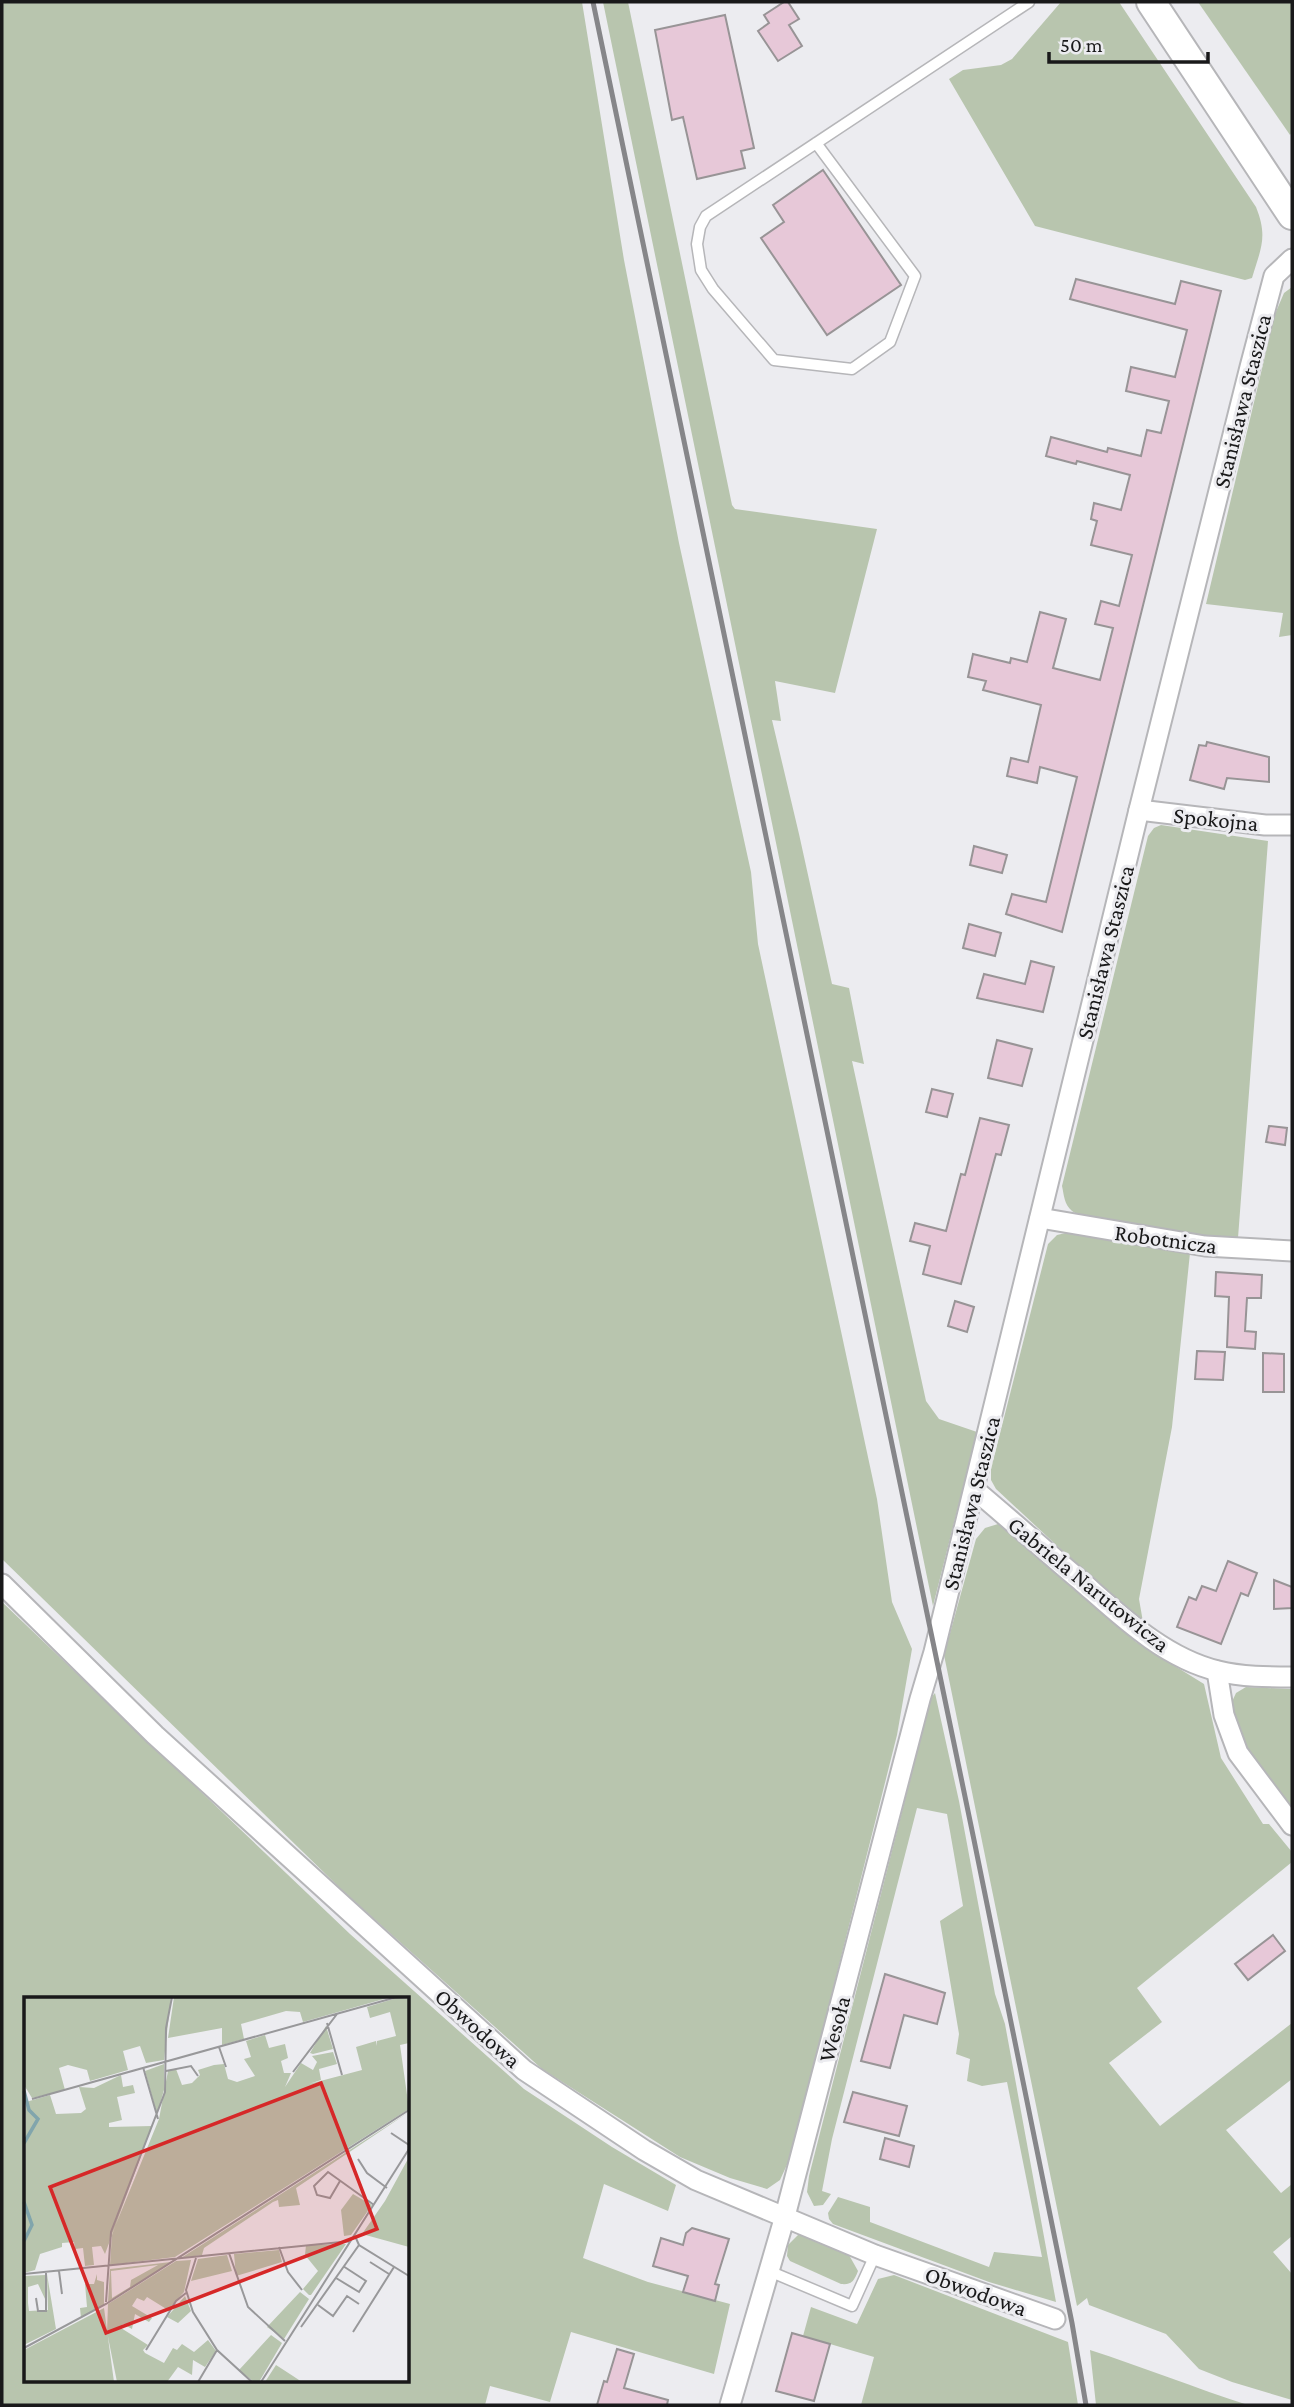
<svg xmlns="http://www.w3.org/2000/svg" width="1294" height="2407" font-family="'Crimson Pro',serif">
  <rect width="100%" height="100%" fill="#ececf0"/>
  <!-- green -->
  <g fill="#b8c5ae" fill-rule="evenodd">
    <polygon points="2,2 582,2 624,260 679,543 751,872 758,944 877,1499 892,1602 912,1649 897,1735 791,2156 780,2180 767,2189 730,2178 680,2157 542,2069 343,1891 2,1559"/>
    <polygon points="603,2 628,2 732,505 735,509 877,529 835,693 775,681 781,721 772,720 799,834 832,984 849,988 864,1064 852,1061 926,1401 939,1419 977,1432 933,1606"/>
    <path d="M 1061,2 L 1119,2 L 1256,207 C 1268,237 1261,248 1252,278 L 1245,280 L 1035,226 L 949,79 L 963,70 L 1001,65 L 1012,59 Z"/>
    <polygon points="1198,2 1292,2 1292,132 1290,135"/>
    <polygon points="1292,287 1292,635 1279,637 1283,613 1206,604 1275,314 1284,293"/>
    <path d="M 1161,825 L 1268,841 L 1238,1238 C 1208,1236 1093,1227 1072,1211 C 1064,1204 1064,1195 1062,1186 L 1148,836 L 1154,828 Z"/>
    <polygon points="1070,1232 1190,1253 1172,1427 1139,1599 1143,1622 1108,1593 996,1489 991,1480 991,1469 1048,1244 1057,1235"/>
    <polygon points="998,1524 1009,1530 1136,1642 1204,1684 1221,1758 1263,1824 1269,1824 1292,1852 1292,1862 1137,1988 1162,2022 1109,2063 1160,2126 1292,2023 1292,2079 1226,2130 1281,2193 1292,2184 1292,2236 1273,2252 1292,2274 1292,2400 1232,2382 1199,2369 1166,2334 1089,2305 1087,2298 1077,2306 944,1655 976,1539 985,1528"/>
    <path d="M 2,1602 L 350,1934 L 524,2089 L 612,2147 L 676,2185 L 668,2211 L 604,2184 L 583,2258 L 648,2282 L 730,2304 L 714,2374 L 571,2332 L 550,2402 L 490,2386 L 485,2405 L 2,2405 ZM 26,1999 L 408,1999 L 408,2381 L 26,2381 Z"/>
    <polygon points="1246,1687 1292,1689 1292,1813 1246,1753 1230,1706 1236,1693"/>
    <polygon points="935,1693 959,1801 995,1994 1005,2024 1056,2302 989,2282 833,2224 829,2219 828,2213 838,2197 870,2207 870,2222 989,2267 994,2252 1042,2257 1007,2082 982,2086 967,2081 970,2059 956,2054 959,2034 940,1921 963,1906 947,1814 917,1808 832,2139 822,2191 831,2194 823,2205 814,2206 807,2192 809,2176 931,1698"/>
    <path d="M 798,2235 L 803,2235 L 849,2255 L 858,2271 C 854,2281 852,2285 841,2284 L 790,2261 L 787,2256 L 788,2245 Z"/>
    <polygon points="894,2275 1068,2342 1078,2405 861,2405 874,2357 803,2336 811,2307 857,2324 878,2279"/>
    <path d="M 1090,2350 C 1143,2367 1195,2388 1248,2405 L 1096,2405 Z"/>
  </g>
  <!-- building -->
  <g fill="#e7c8d8" stroke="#989496" stroke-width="2">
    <polygon points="784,2 788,2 799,19 789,25 802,46 778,61 758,31 769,23 764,15"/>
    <polygon points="725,15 754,148 741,151 745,168 697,179 683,117 672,120 655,30"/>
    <polygon points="823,170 901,285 827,335 761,238 784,222 773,205"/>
    <polygon points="1076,279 1175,304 1181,281 1221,291 1062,932 1006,914 1012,894 1046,902 1077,777 1040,767 1037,783 1007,776 1011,758 1028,762 1041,705 983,690 986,681 968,677 973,654 1010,663 1011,658 1027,662 1040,612 1066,619 1053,668 1100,680 1113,628 1095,624 1101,601 1119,606 1132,555 1091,545 1097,521 1091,519 1094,503 1121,510 1130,475 1077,461 1076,464 1046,456 1051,437 1107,452 1108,448 1141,456 1147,430 1161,433 1169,401 1126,391 1131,367 1175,377 1187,330 1070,299"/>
    <polygon points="1207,742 1269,757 1269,782 1227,778 1224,789 1190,780 1199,745 1206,746"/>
    <polygon points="974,846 1007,855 1002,873 970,865"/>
    <polygon points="969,924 1001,933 995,956 963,948"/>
    <polygon points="1031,961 1054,967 1043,1012 977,998 984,974 1025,984"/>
    <polygon points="997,1040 1032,1049 1022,1086 988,1078"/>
    <polygon points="932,1089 953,1094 947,1117 926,1112"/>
    <polygon points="980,1118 1009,1125 1001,1155 996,1154 961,1284 923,1274 930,1246 910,1241 915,1223 946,1231 961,1174 965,1175"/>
    <polygon points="1269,1126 1287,1128 1285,1145 1266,1142"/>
    <polygon points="1216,1272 1262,1275 1261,1298 1247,1298 1245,1331 1256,1332 1255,1349 1227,1347 1229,1297 1215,1296"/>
    <polygon points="955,1301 974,1307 967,1332 948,1326"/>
    <polygon points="1197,1351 1225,1352 1223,1380 1195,1379"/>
    <polygon points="1263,1353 1284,1354 1284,1392 1263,1392"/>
    <polygon points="1228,1561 1257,1573 1248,1596 1241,1593 1221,1644 1177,1627 1189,1597 1196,1600 1202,1586 1216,1591"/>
    <polygon points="1274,1580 1292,1587 1292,1608 1274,1609"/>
    <polygon points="1273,1935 1285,1951 1248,1980 1235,1964"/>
    <polygon points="885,1974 945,1993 937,2024 904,2015 890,2068 861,2061"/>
    <polygon points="853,2092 907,2106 899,2136 844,2122"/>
    <polygon points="885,2138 914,2146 909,2167 880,2159"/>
    <polygon points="692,2228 729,2239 715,2284 719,2285 715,2301 683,2292 688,2276 653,2266 661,2238 683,2245 686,2233"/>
    <polygon points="792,2333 830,2344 814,2401 776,2391"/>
    <polygon points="617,2349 634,2354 624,2388 668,2400 667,2405 597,2405 604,2381 607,2382"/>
  </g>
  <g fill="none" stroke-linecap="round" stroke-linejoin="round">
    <!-- lane casing -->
    <g stroke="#b6b6b9" stroke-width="13">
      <g id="lane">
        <polyline points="816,143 915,276 890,342 852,369 774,360 713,289 701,270 697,244 700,227 706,216 1029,2"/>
        <polyline points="769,2271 852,2306 875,2255"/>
      </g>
    </g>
    <!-- street casing -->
    <g stroke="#b6b6b9" stroke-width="23">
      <g id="street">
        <polyline points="1139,810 1265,825 1292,825"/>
        <polyline points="1040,1218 1205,1246 1292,1251"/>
        <path d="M 975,1490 C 1011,1520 1045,1551 1081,1581 C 1121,1616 1164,1658 1218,1671 C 1242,1677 1268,1677 1292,1677"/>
        <polyline points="2,1584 155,1735 524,2070 644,2150 696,2180 875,2255 1055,2319"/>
        <polyline points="1217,1671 1224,1715 1238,1753 1292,1825"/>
        <polyline points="730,2405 785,2216 920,1699 934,1652 1139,810 1250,367 1274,276 1292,259"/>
      </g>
    </g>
    <!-- secondary casing -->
    <g stroke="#b6b6b9" stroke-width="32">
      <polyline id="secondary" points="1151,2 1292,215"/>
    </g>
    <!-- lane -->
    <use href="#lane" stroke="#fff" stroke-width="10"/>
    <!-- street -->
    <use href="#street" stroke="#fff" stroke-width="19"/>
    <!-- secondary -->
    <use href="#secondary" stroke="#fff" stroke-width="28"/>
    <!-- rail -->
    <polyline stroke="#868689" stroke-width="5" points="593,2 974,1840 1072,2323 1086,2405"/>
  </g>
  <g text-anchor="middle" stroke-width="6" stroke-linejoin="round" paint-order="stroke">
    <!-- street labels -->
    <g font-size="23" fill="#19191a" stroke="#ececf0">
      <text transform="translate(1242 401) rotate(-76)" y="8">Stanisława Staszica</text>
      <text transform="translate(1216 819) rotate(6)" y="8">Spokojna</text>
      <text transform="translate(1105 952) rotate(-76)" y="8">Stanisława Staszica</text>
      <text transform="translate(1166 1239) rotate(8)" y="8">Robotnicza</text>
      <text transform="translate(971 1503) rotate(-76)" y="8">Stanisława Staszica</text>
      <text transform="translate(1089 1584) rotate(39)" y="8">Gabriela Narutowicza</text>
      <text transform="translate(478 2028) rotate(42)" y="8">Obwodowa</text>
      <text transform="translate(834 2029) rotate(-75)" y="8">Wesoła</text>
      <text transform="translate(976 2291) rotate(20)" y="8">Obwodowa</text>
    </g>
  </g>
  <!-- overview -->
  <g transform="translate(24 1997)">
    <rect width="385" height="385" fill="#ececf0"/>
    <path d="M 0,0 L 147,0 L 140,63 L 122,66 L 116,49 L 99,54 L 104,73 L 66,84 L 63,73 L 44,68 L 35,71 L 41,93 L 8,101 L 0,88 ZM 150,0 L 367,0 L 279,25 L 276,15 L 262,14 L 231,23 L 217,27 L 220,42 L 198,48 L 198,31 L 144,41 ZM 373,1 L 385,2 L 385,46 L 376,48 L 385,112 L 151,260 L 86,268 L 88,237 L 135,122 L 144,74 L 152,72 L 158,88 L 168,86 L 176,78 L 174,73 L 190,68 L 200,67 L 204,82 L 213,85 L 231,79 L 220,62 L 227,60 L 222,44 L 241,38 L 245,51 L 261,47 L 264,61 L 257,64 L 260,76 L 267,76 L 261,90 L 277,66 L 289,73 L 293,65 L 288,59 L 309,55 L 313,67 L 295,72 L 297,83 L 285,87 L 338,73 L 332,50 L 352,44 L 353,49 L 353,44 L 372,39 L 366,15 L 346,21 L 343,10 ZM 302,29 L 309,52 L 289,57 L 286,56 ZM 140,67 L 140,93 L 133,117 L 121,74 ZM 97,78 L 99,90 L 109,88 L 111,96 L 93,100 L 98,123 L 85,126 L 85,130 L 128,129 L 81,257 L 77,249 L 68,250 L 70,268 L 61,269 L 59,251 L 51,252 L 50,245 L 38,246 L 38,250 L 16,257 L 11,273 L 0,276 L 2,105 L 26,98 L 32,117 L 57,116 L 62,112 L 55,90 L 70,91 ZM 385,115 L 272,191 L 276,208 L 255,210 L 254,203 L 249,205 L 180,251 L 178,258 L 157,261 ZM 385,160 L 385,250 L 338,237 L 361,204 ZM 329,197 L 348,208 L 327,238 L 320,239 L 317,213 ZM 322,247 L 287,298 L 285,298 L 279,292 L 294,274 L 281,258 L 282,248 ZM 255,253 L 258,265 L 212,279 L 210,257 ZM 203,258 L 208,274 L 167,284 L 174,262 ZM 167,263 L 160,295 L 144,313 L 123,300 L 120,304 L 113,301 L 108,309 L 128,321 L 125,325 L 111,317 L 108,332 L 99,327 L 97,331 L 124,348 L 119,353 L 121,356 L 140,366 L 149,351 L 153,353 L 158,347 L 170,355 L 184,343 L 192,354 L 181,370 L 169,363 L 168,378 L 154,370 L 143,385 L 93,385 L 83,335 L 84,307 L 152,264 ZM 147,265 L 113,287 L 84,305 L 86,272 ZM 134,268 L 107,283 L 106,290 L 88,301 L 87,274 ZM 23,277 L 32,332 L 0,348 L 0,279 L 21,278 L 22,304 L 14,287 L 4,290 L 4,306 L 5,314 L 24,313 ZM 73,277 L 73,283 L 80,285 L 80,308 L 57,321 L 56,311 L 63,310 L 61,287 L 70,287 ZM 276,295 L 285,302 L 260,342 L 243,330 ZM 161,299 L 167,314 L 154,326 L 143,320 ZM 80,311 L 90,385 L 0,385 L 0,353 ZM 247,338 L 258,346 L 235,385 L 230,385 L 215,373 ZM 252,368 L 269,379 L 278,385 L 241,385 Z" fill="#b8c5ae" fill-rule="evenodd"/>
    <path fill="none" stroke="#81a5ac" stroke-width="3.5" d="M 0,94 L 5,113 L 14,122 L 0,146M 0,205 L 8,228 L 0,244"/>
    <path fill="none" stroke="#98989a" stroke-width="2" d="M 303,26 L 318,78M 195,50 L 202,70M 119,70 L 134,122M 142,74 L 167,69 L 174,79M 269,75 L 313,17M 8,102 L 373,0M 367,136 L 385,148M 334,162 L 343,176 L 363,191M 316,184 L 306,201 L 293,198 L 290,189 L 304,175 L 350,208M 331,239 L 335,248 L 385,279M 255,250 L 264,275 L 278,293M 205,256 L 224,310 L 261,344M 172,261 L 162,293 L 169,315 L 193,353 L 228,385M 346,265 L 365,277M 35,274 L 38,297M 0,277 L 327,244M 312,281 L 335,295 L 342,284 L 319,269M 12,301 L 14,314 L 22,314 L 22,276M 82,305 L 87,235 L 141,95 L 142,31 L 148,0M 294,308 L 309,319 L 323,299 L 335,307M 277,330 L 335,248M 329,335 L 370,270M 0,351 L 82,307 L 385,113M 122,353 L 152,304 L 162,296M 174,385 L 193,353M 237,385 L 385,152"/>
    <path fill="#d62828" fill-opacity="0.15" stroke="#d62828" stroke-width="3.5" d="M 297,86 L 353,232 L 82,336 L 26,190 Z"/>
    <rect width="385" height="385" fill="none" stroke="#19191a" stroke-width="3.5"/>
  </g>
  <!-- border -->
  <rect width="1294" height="2407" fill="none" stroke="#19191a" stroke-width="7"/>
  <!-- scale -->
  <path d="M1049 52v10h159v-10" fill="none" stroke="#19191a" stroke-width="3.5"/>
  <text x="1060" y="52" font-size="21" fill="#19191a" stroke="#ececf0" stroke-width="5" paint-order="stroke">50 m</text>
</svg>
